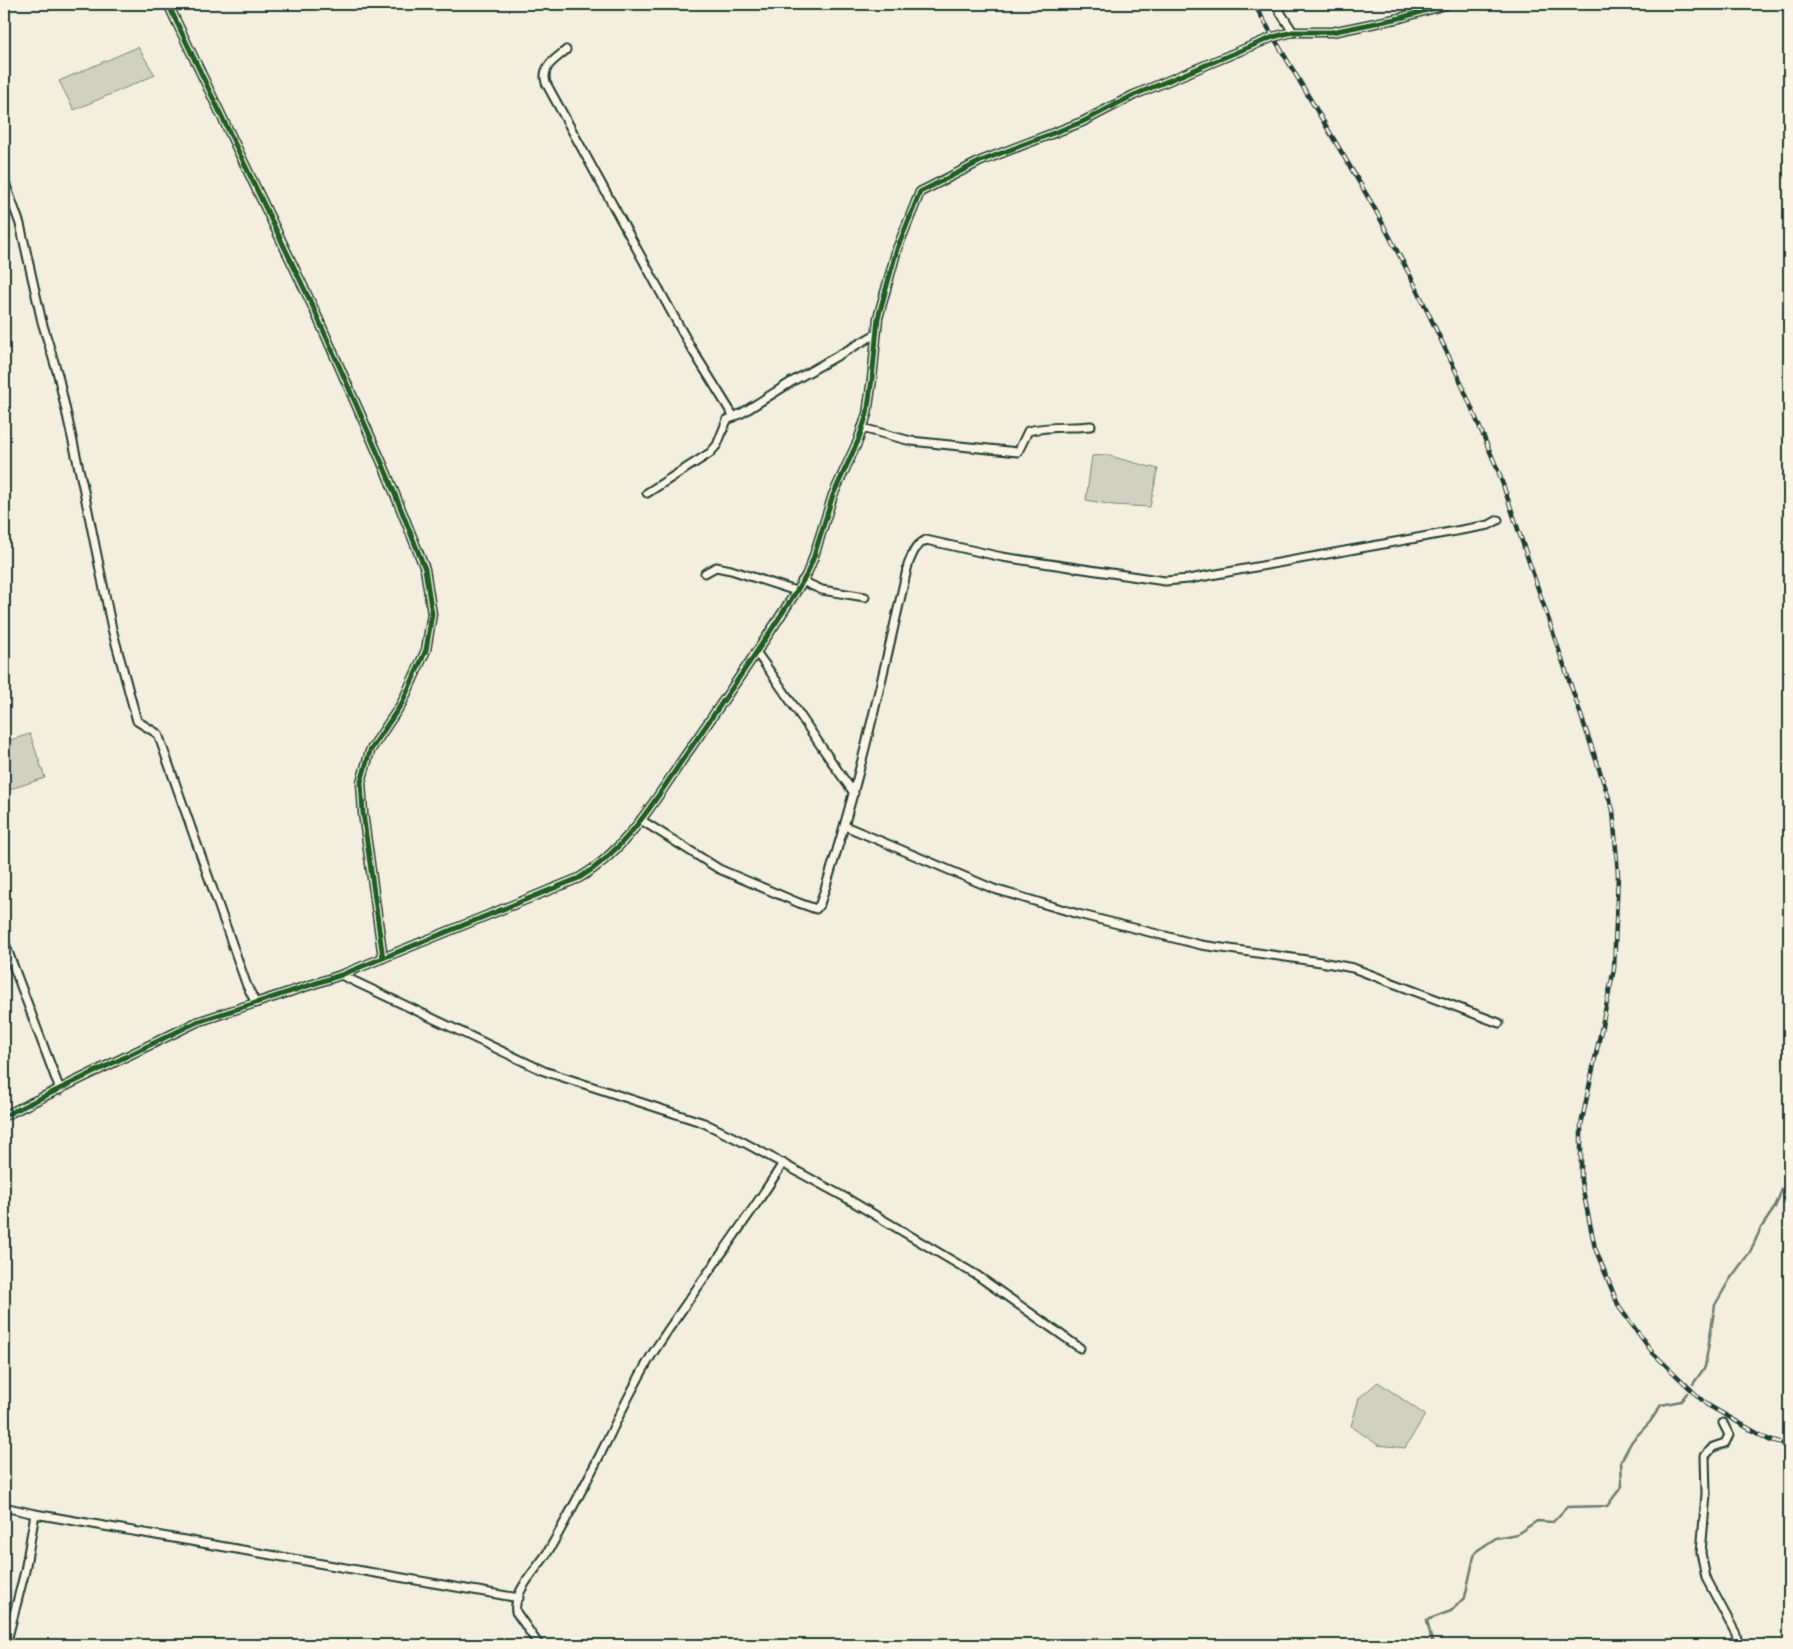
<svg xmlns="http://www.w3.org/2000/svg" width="1793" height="1649" font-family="'Shantell Sans',sans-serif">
  <rect width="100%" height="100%" fill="#f3eede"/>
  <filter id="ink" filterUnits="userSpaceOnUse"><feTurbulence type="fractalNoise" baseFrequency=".02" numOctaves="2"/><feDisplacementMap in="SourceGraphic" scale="10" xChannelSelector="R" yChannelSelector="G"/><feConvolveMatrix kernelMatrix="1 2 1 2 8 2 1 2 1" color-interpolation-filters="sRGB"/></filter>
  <g filter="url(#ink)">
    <!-- green -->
    <g fill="#d0d1c2" stroke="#78877b">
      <polygon points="138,47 155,75 74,110 59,81"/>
      <polygon points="1106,455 1158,469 1150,507 1113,505 1086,500 1092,456"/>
      <polygon points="30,734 45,778 4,791 4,742"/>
      <polygon points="1378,1382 1425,1415 1405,1448 1378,1445 1351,1426 1359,1398"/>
    </g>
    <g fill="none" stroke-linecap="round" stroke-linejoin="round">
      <!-- stream -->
      <g stroke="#6c7d72" stroke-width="2.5">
        <polyline points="1693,1384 1705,1367 1715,1305 1730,1279 1750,1252 1761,1228 1775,1207 1789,1172"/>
        <polyline points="1430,1645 1432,1642 1427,1620 1451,1611 1465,1597 1475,1552 1496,1538 1517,1534 1537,1521 1553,1522 1567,1507 1607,1506 1622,1486 1621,1461 1632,1441 1650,1422 1661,1405 1681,1401 1687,1393"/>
      </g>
      <!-- minor casing -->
      <g stroke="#1f3d34" stroke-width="11">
        <g id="minor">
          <polyline points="168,4 313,307 386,472 425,569 432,614 426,650 402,703 370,751 361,782 363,813 383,958"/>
          <polyline points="1275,4 1293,32"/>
          <path d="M 566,50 C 555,60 541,66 546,83 L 690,346 L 734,417"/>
          <polyline points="4,180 20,224 42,322 58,375 84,491 112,629 137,721 158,734 247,986 256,1003"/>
          <path d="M 862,428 L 911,441 L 1018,452 L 1028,431 C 1048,426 1070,428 1091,426"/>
          <polyline points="647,493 710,453 717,445 727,420 742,413 793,381 876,334"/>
          <polyline points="705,573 716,567 731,570 796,591"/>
          <polyline points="802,581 822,590 865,597"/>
          <path d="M 756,652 C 790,698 820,747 854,793"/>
          <path d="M 641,820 L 719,869 L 799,903 L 816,909 L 820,904 C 857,793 882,679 908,565 C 912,555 915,545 926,540 L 1002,557 L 1165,581 L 1189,579 L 1489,525 L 1498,520"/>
          <polyline points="845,826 994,889 1078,914 1201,945 1321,962 1353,968 1499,1023"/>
          <polyline points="4,941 60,1090"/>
          <polyline points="341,975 544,1071 704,1123 745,1143 848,1199 978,1276 1080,1348"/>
          <path d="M 4,1116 L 197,1022 L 341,975 L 579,878 C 629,849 659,793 692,746 C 731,690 770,634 806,576 L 813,559 L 833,495 L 858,441 L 867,414 L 872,379 L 878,318 L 897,249 L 920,192 L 981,161 L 1082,122 L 1134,95 L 1273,37 L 1293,32 L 1332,32 L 1400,18 L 1448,4"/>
          <polyline points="1723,1423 1729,1435 1725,1443 1713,1447 1705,1456 1706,1494 1701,1553 1706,1578 1736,1634 1738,1645"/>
          <polyline points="4,1507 35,1514 519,1598"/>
          <polyline points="6,1645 25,1571 35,1514"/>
          <path d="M 539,1645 L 516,1612 C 512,1592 540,1566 549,1550 C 569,1515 588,1479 606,1443 C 620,1413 634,1385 651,1356 C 693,1290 742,1229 783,1163"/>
        </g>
      </g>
      <!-- minor -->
      <use href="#minor" stroke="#fcf5e5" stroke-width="7"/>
      <!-- rail casing -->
      <g stroke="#1f3d34" stroke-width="4.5">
        <polyline id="rail" points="1254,4 1375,209 1415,285 1459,378 1499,473 1613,810 1618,875 1614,969 1581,1125 1581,1181 1595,1248 1619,1307 1653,1353 1706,1404 1769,1440 1789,1446"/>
      </g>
      <!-- rail -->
      <use href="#rail" stroke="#fcf5e5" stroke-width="2.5" stroke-dasharray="8" stroke-linecap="butt"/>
      <!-- cycleway casing -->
      <g stroke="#fcf5e5" stroke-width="8">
        <g id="cycleway">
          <polyline points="168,4 313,307 386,472 425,569 432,614 426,650 402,703 370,751 361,782 363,813 383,958"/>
          <path d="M 4,1116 L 197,1022 L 341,975 L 579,878 C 629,849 659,793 692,746 C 731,690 770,634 806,576 L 813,559 L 833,495 L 858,441 L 867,414 L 872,379 L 878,318 L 897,249 L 920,192 L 981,161 L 1082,122 L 1134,95 L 1273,37 L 1293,32 L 1332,32 L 1400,18 L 1448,4"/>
        </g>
      </g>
      <!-- cycleway -->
      <use href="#cycleway" stroke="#1b5e20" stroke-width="5"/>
    </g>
  </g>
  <!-- margin -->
  <rect width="1793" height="1649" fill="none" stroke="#fcf5e5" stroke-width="20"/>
  <rect x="10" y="10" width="1773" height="1629" fill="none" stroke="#1f3d34" stroke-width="2" filter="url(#ink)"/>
</svg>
